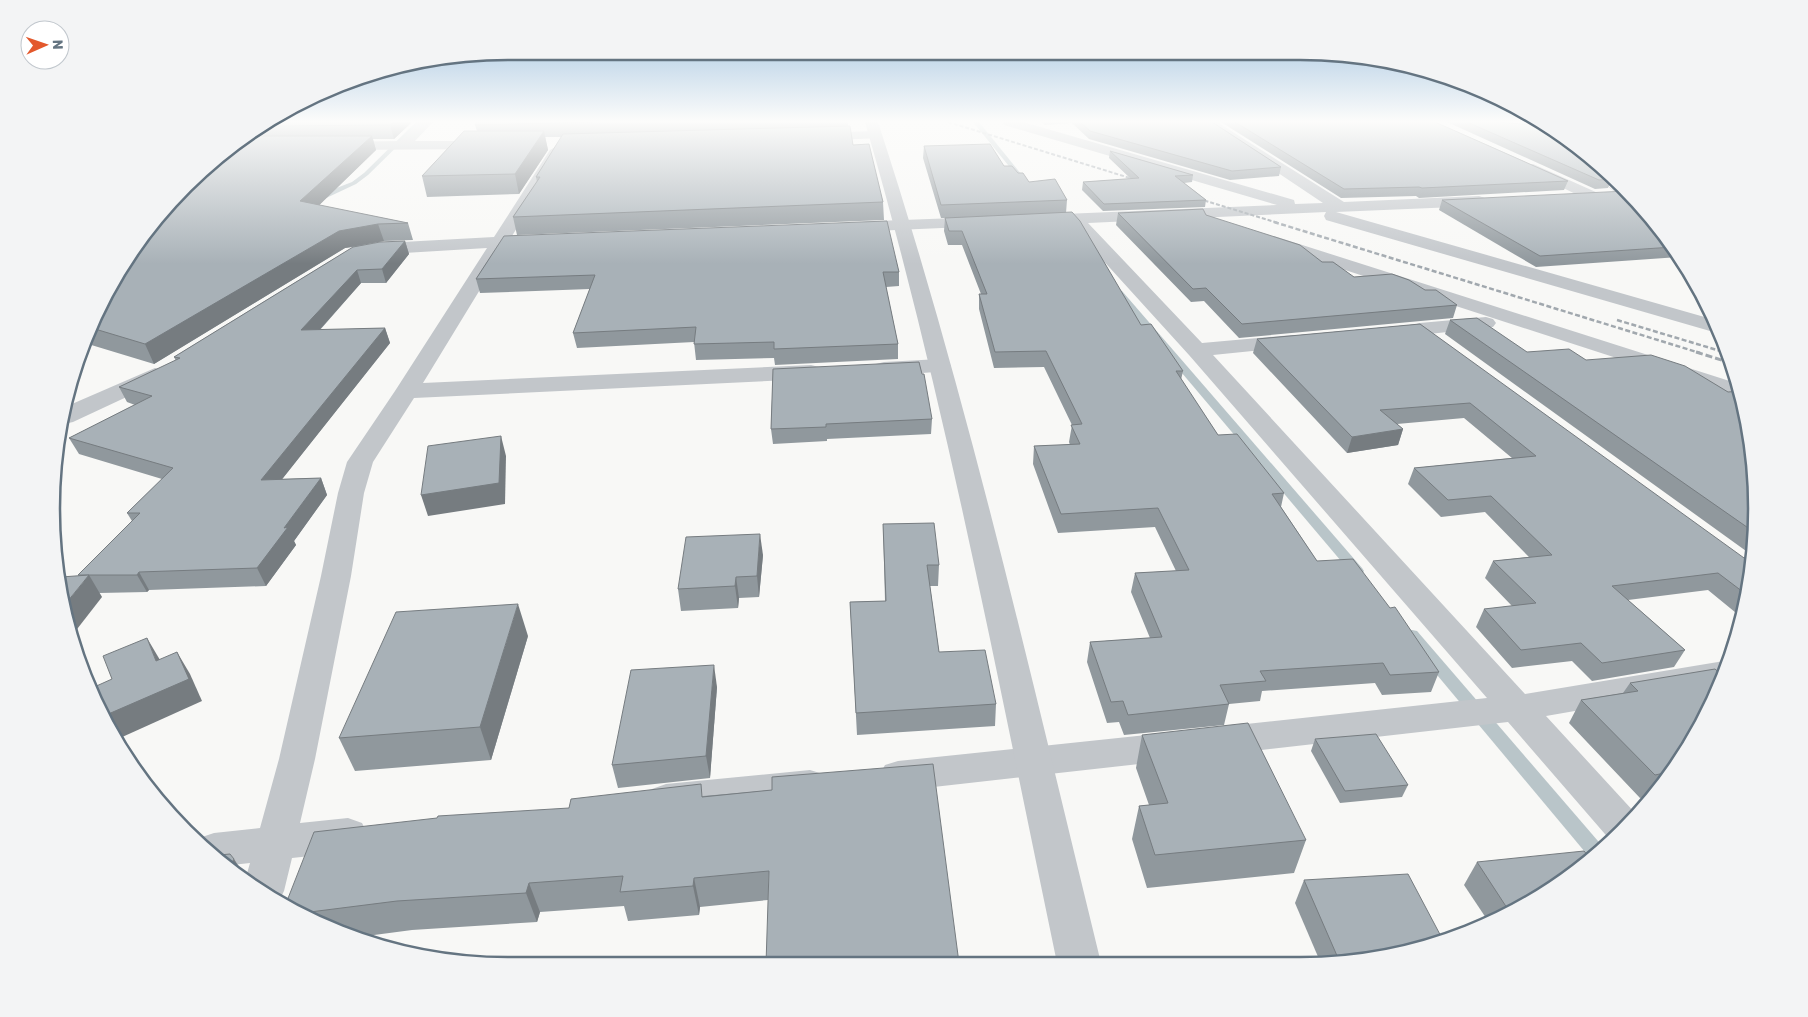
<svg xmlns="http://www.w3.org/2000/svg" width="1808" height="1017" font-family="Rubik,sans-serif">
  <rect width="100%" height="100%" fill="#f8f8f6"/>
  <g fill="none" stroke-linecap="round" stroke-linejoin="round">
    <!-- stream -->
    <g fill="#b9c5c9" fill-rule="evenodd">
      <polygon points="416,122 422,122 368,175 356,184 322,200 316,200 316,196 352,182 364,173"/>
      <polygon points="973,122 979,122 1030,185 1030,187 1026,187"/>
      <polygon points="1119,290 1122,291 1362,568 1364,571 1362,574 1352,574 1116,295 1116,291"/>
      <polygon points="1412,630 1417,631 1604,848 1590,858 1407,639 1405,635 1407,631"/>
    </g>
    <!-- primary casing -->
    <g stroke="#b3b8bc" stroke-width="1">
      <polygon id="primary" points="1533,122 1541,122 1601,165 1635,201 1625,200"/>
    </g>
    <!-- minor -->
    <g fill="#c2c6ca" fill-rule="evenodd">
      <polygon points="420,122 433,122 415,141 489,141 496,145 489,149 337,150 330,146 337,142 400,141"/>
      <polygon points="1003,122 1023,122 1294,200 1295,204 1323,203 1202,122 1217,122 1344,202 1479,196 1485,198 1487,201 1485,204 1479,206 1336,212 1715,320 1720,333 1710,331 1326,220 1324,216 1326,212 1088,223 1202,343 1293,335 1300,337 1304,341 1300,345 1293,347 1213,355 1525,694 1724,661 1729,662 1719,686 1546,716 1636,814 1623,832 1611,841 1508,722 1218,755 1205,751 1200,741 1205,731 1218,727 1487,698 1189,355 1070,224 1034,224 1032,220 1034,216 1040,215 1277,205 1004,125"/>
      <polygon points="875,131 882,135 880,138 814,141 807,137 814,133"/>
      <polygon points="557,146 564,150 512,236 544,236 547,240 544,244 506,247 423,383 811,365 819,367 822,372 819,377 811,379 414,398 373,462 364,493 351,576 315,759 300,823 348,818 362,823 368,835 362,847 348,852 292,858 284,891 278,903 246,877 250,863 232,865 199,838 214,833 260,828 279,759 321,576 338,493 347,462 395,391 487,248 371,255 365,254 362,250 365,246 384,243 494,237 550,150"/>
      <polygon points="1533,164 1598,193 1600,196 1598,199 1586,199 1528,171 1526,168 1528,165"/>
      <polygon points="982,217 988,218 990,222 988,226 850,232 844,231 842,227 844,223 850,222"/>
      <polygon points="1274,236 1739,384 1743,399 1268,245 1265,241 1268,237"/>
      <polygon points="1486,317 1493,319 1496,323 1493,327 1420,335 1413,333 1410,329 1413,325 1420,323"/>
      <polygon points="940,359 948,361 951,366 948,371 884,376 876,374 873,369 876,364 884,362"/>
      <polygon points="155,368 163,370 166,375 163,380 73,422 64,424 65,407"/>
      <polygon points="1175,732 1188,736 1193,746 1188,756 1175,760 898,791 885,787 879,776 885,765 898,761"/>
      <polygon points="810,770 823,774 829,785 823,796 810,800 666,816 652,811 647,800 652,789 666,784"/>
    </g>
    <!-- tertiary -->
    <path fill="#c2c6ca" fill-rule="evenodd" d="M 865,122 L 878,122 C 968,398 1032,681 1101,963 L 1057,963 C 998,681 945,398 865,122 Z"/>
    <!-- primary -->
    <use href="#primary" fill="#fff" fill-rule="evenodd"/>
    <!-- rail-far2 -->
    <g stroke="#a1a8ae" stroke-width="2" stroke-dasharray="4 2" stroke-linecap="butt">
      <polyline points="948,122 1143,182"/>
      <polyline points="1193,197 1278,223"/>
    </g>
    <!-- rail-far1 -->
    <g stroke="#a1a8ae" stroke-width="2.5" stroke-dasharray="5 2.5" stroke-linecap="butt">
      <polyline points="1274,222 1700,353"/>
      <polyline points="1617,320 1727,353"/>
    </g>
    <!-- rail -->
    <g stroke="#a1a8ae" stroke-width="3" stroke-dasharray="7 3" stroke-linecap="butt">
      <polyline points="1696,352 1731,363"/>
      <polyline points="1724,352 1727,353"/>
    </g>
  </g>
  <!-- wall -->
  <g fill="#90989d">
    <polygon points="274,122 412,122 394,139 373,139 376,150 319,205 408,223 413,240 384,241 363,245 405,241 409,254 386,283 361,283 320,330 385,328 390,343 282,479 321,478 327,495 294,541 296,545 266,586 149,590 147,592 99,593 102,597 78,575 132,521 127,513 162,479 79,454 69,438 135,405 127,402 119,387 176,361 174,357 353,247 345,248 154,364 88,344 128,254 230,146"/>
    <polygon points="477,122 848,122 848,126 853,145 883,202 884,220 517,235 513,217 537,182 536,177 562,137 545,137 548,150 519,194 427,197 422,176 477,131 475,125"/>
    <polygon points="1042,122 1212,122 1281,167 1279,176 1230,180 1089,139 1072,123 1045,125"/>
    <polygon points="1221,122 1435,122 1568,181 1564,190 1419,198 1416,196 1341,198"/>
    <polygon points="1447,122 1497,122 1612,179 1608,188 1595,189"/>
    <polygon points="924,146 1004,166 1018,173 1029,182 1067,200 1066,213 1141,325 1183,371 1181,380 1218,435 1284,493 1281,507 1317,561 1439,672 1431,692 1382,695 1375,683 1262,691 1260,701 1229,704 1224,725 1124,735 1119,722 1107,723 1087,662 1090,642 1150,638 1131,592 1135,573 1176,571 1155,527 1058,533 1033,464 1034,446 1070,445 1069,442 1072,425 1044,367 994,368 979,309 979,294 981,294 962,245 948,245 944,231 945,218 941,218 923,158"/>
    <polygon points="1110,151 1193,175 1192,182 1184,183 1206,200 1205,207 1103,211 1082,190 1083,182 1131,179 1109,158"/>
    <polygon points="1442,200 1662,230 1679,257 1536,267 1439,210"/>
    <polygon points="1118,213 1206,215 1322,262 1354,277 1425,290 1457,305 1453,318 1239,338 1204,301 1191,302 1116,225"/>
    <polygon points="504,236 899,272 899,286 886,287 898,344 898,359 775,365 774,358 696,360 694,342 577,348 573,333 590,289 480,293 476,279"/>
    <polygon points="1450,320 1527,352 1586,360 1728,392 1756,479 1753,556 1445,334"/>
    <polygon points="1420,324 1753,568 1741,617 1708,590 1628,600 1685,650 1674,667 1592,681 1572,661 1512,668 1476,627 1484,609 1512,606 1485,578 1493,561 1529,557 1485,512 1441,517 1408,484 1414,468 1512,458 1464,418 1397,424 1403,429 1398,445 1347,453 1253,353 1257,339"/>
    <polygon points="773,369 932,419 931,434 827,439 827,441 773,444 771,429"/>
    <polygon points="883,524 939,565 938,586 930,586 939,652 996,704 995,726 857,735 850,602 885,601"/>
    <polygon points="763,555 759,597 739,598 738,608 681,611 678,589"/>
    <polygon points="528,636 491,760 355,771 339,738"/>
    <polygon points="1630,683 1695,737 1651,796 1640,798 1569,723 1581,700 1623,693"/>
    <polygon points="717,687 710,778 618,788 612,765"/>
    <polygon points="1142,735 1306,840 1294,873 1147,888 1132,839 1139,806 1149,805 1136,768"/>
    <polygon points="1315,739 1408,785 1402,797 1340,803 1311,751"/>
    <polygon points="772,790 768,900 700,907 699,915 628,921 624,906 540,912 537,922 412,930 359,937 285,906 703,796"/>
    <polygon points="1477,862 1553,889 1488,921 1464,885"/>
    <polygon points="1304,880 1359,962 1319,959 1295,903"/>
  </g>
  <!-- shaded-wall -->
  <g fill="#767c80">
    <polygon points="393,122 412,122 394,139 390,125"/>
    <polygon points="544,131 548,150 519,194 515,174"/>
    <polygon points="372,136 376,150 306,218 300,201"/>
    <polygon points="378,224 384,241 345,248 154,364 145,344 339,231"/>
    <polygon points="405,241 409,254 386,283 382,269"/>
    <polygon points="357,270 361,283 306,345 301,330"/>
    <polygon points="385,328 390,343 268,497 261,480"/>
    <polygon points="1403,429 1398,445 1347,453 1352,437"/>
    <polygon points="501,436 506,456 505,504 428,516 421,495"/>
    <polygon points="321,478 327,495 294,541 296,545 266,586 257,568 284,528"/>
    <polygon points="760,534 763,555 759,597 757,576"/>
    <polygon points="139,572 149,590 147,592 137,575"/>
    <polygon points="89,575 102,597 74,633 67,602"/>
    <polygon points="736,577 739,598 738,608 735,586"/>
    <polygon points="518,604 528,636 491,760 480,727"/>
    <polygon points="147,638 160,660 156,661"/>
    <polygon points="177,652 190,674 202,701 120,738 106,715"/>
    <polygon points="714,665 717,687 710,778 706,756"/>
    <polygon points="234,859 245,876 231,864"/>
    <polygon points="694,878 700,907 699,915 693,886"/>
    <polygon points="529,883 540,912 537,922 526,893"/>
  </g>
  <!-- building -->
  <g fill="#a8b1b7" stroke="#767c80">
    <polygon points="274,122 393,122 390,125 268,126"/>
    <polygon points="477,122 592,122 475,125"/>
    <polygon points="1080,122 1212,122 1281,167 1232,171 1090,131"/>
    <polygon points="1235,122 1435,122 1568,181 1422,188 1419,187 1344,189"/>
    <polygon points="1467,122 1497,122 1547,126 1612,179 1599,180"/>
    <polygon points="850,126 853,145 869,144 883,202 513,217 540,177 536,177 563,134"/>
    <polygon points="464,131 544,131 515,174 422,176"/>
    <polygon points="248,136 372,136 300,201 408,223 378,224 339,231 145,344 95,329 128,254 230,146"/>
    <polygon points="990,144 1004,166 1012,166 1018,173 1023,173 1029,182 1055,179 1067,200 941,205 924,146"/>
    <polygon points="1110,151 1193,175 1175,176 1206,200 1104,204 1083,182 1139,178"/>
    <polygon points="1626,191 1662,230 1673,247 1540,256 1442,200"/>
    <polygon points="1203,209 1206,215 1300,245 1322,262 1333,262 1354,277 1392,274 1409,280 1425,290 1436,290 1457,305 1242,324 1206,288 1193,289 1118,213"/>
    <polygon points="1072,212 1080,221 1141,325 1151,324 1183,371 1176,371 1218,435 1237,434 1284,493 1272,494 1317,561 1353,559 1390,608 1395,607 1439,672 1390,675 1383,663 1260,671 1266,681 1220,685 1229,704 1128,715 1123,701 1111,702 1090,642 1162,637 1135,573 1189,570 1158,508 1061,514 1034,446 1080,444 1071,425 1082,424 1046,351 995,352 979,294 987,294 962,231 949,231 945,218"/>
    <polygon points="887,221 899,272 883,272 898,344 774,349 774,342 694,344 696,327 573,333 595,275 476,279 504,236"/>
    <polygon points="405,241 382,269 357,270 301,330 385,328 261,480 321,478 284,528 288,527 257,568 139,572 137,575 78,575 140,513 127,513 173,468 69,438 152,396 119,387 180,358 174,357 353,247 380,242"/>
    <polygon points="1477,318 1527,352 1569,349 1586,360 1651,355 1685,366 1728,392 1741,391 1756,479 1754,532 1450,320"/>
    <polygon points="1420,324 1751,563 1753,564 1753,568 1747,595 1718,573 1612,586 1685,650 1602,663 1581,643 1521,650 1484,609 1536,603 1493,561 1552,555 1491,496 1448,500 1414,468 1536,456 1470,403 1380,410 1403,429 1352,437 1257,339"/>
    <polygon points="919,362 922,374 924,374 932,419 826,424 826,427 771,429 773,369"/>
    <polygon points="501,436 499,483 421,495 428,446"/>
    <polygon points="934,523 939,565 927,565 939,652 985,650 996,704 856,713 850,602 886,601 883,524"/>
    <polygon points="760,534 757,576 736,577 735,586 678,589 686,537"/>
    <polygon points="89,575 67,602 61,577"/>
    <polygon points="518,604 480,727 339,738 396,612"/>
    <polygon points="147,638 156,661 177,652 189,679 106,715 97,701 92,688 112,679 103,656"/>
    <polygon points="714,665 706,756 612,765 631,670"/>
    <polygon points="1715,669 1723,676 1695,737 1669,772 1655,775 1581,700 1638,691 1630,683"/>
    <polygon points="1248,723 1306,840 1155,855 1139,806 1168,803 1142,735"/>
    <polygon points="1376,734 1408,785 1345,791 1315,739"/>
    <polygon points="933,764 959,963 766,964 769,871 694,878 693,886 620,892 623,876 529,883 526,893 397,901 302,913 285,906 314,832 437,818 438,816 569,808 571,799 701,784 702,797 772,790 772,777"/>
    <polygon points="1584,851 1590,858 1553,889 1509,911 1477,862"/>
    <polygon points="230,854 234,859 231,864 219,855"/>
    <polygon points="1408,874 1444,942 1359,962 1285,962 1338,958 1304,880"/>
  </g>
  <!-- sky -->
  <linearGradient id="sky" x2="0" y2="1"><stop stop-color="#95bbdc"/><stop offset="0.46" stop-color="#fcfcfb"/><stop offset="1" stop-color="#fcfcfb" stop-opacity="0"/></linearGradient>
  <rect width="1808" height="264" fill="url(#sky)"/>
  <!-- crop -->
  <path d="M0 0H1808V1017H0ZM508 60H1300A448 448 0 0 1 1748 508V509A448 448 0 0 1 1300 957H508A448 448 0 0 1 60 509V508A448 448 0 0 1 508 60Z" fill="#f3f4f5" fill-rule="evenodd"/>
  <path fill="none" stroke="#647481" stroke-width="2.5" d="M508 60H1300A448 448 0 0 1 1748 508V509A448 448 0 0 1 1300 957H508A448 448 0 0 1 60 509V508A448 448 0 0 1 508 60Z"/>
  <!-- north arrow -->
  <g transform="translate(45 45) rotate(88)"><circle r="24" fill="#ffffff" stroke="#c1c7cd"/>
  <path d="M0-4L9 19L0 12L-9 19Z" fill="#e3582c"/>
  <text y="-8" font-size="14" font-weight="bold" text-anchor="middle" fill="#647481">N</text>
  </g>
</svg>
